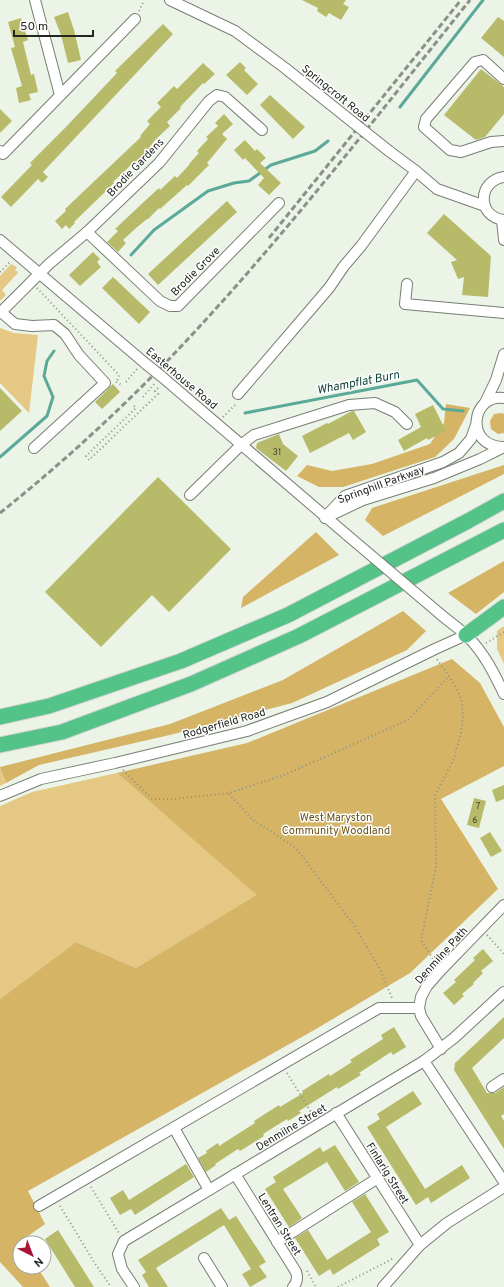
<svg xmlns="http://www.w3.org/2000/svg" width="504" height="1287" font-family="Overpass,sans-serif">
  <rect width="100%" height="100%" fill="#ebf4e7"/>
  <!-- green -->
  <g fill="#e5c884">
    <polygon points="11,264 17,267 15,270 18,272 17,274 2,290 6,295 0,301 0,276"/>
    <polygon points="0,328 14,333 38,335 29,413 0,383"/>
    <polygon points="504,626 504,664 497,649 497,631"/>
    <polygon points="0,767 6,783 0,786"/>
    <polygon points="117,773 258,895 136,968 76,942 0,999 0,806 32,792"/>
  </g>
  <!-- forest -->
  <g fill="#d5b465">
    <polygon points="446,404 470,408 454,439 435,457 343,487 319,487 297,476 307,465 332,471 372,464 430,444 444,423"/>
    <polygon points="502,413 504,414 504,433 498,434 491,429 490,421 494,414"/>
    <polygon points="504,465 504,474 383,536 365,520 372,508"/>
    <polygon points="316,532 339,555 241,608 243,597"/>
    <polygon points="504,561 504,592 476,614 448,593"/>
    <polygon points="403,611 426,631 407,650 292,703 174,734 39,765 6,783 0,767 170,724 283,680"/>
    <polygon points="452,659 480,683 504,727 504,766 441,799 498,889 410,973 316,1029 28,1191 45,1224 21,1241 20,1267 37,1267 50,1287 23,1287 0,1262 0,999 76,942 136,968 257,895 117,773 247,743"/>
  </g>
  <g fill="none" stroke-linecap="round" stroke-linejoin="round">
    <!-- stream -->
    <g stroke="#5ba999" stroke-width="3">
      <polyline points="400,107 483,0"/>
      <polyline points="131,255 154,230 208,191 234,183 249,181 271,165 315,151 328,141"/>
      <polyline points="245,413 417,380 443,409 463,411"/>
      <polyline points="0,457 47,416 53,397 44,376 47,361 54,351"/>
    </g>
  </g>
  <!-- building -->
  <g fill="#b7ba68">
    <polygon points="302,0 346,0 343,4 349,7 341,20 329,13 326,17 317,11 318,8"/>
    <polygon points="68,12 74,30 81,60 68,63 61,35 54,17"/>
    <polygon points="498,17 504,21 504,57 481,38"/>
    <polygon points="21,18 28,40 23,42 31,75 34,74 38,92 29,94 31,100 19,103 16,88 22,86 11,48 15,47 8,22"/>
    <polygon points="163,24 173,34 43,172 48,177 42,183 38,179 11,207 1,197 32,165 30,163 65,128 117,73 115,71"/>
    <polygon points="240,62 246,68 244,70 258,84 247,95 226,75"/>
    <polygon points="203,63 215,74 204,84 203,83 180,107 181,108 167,122 170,126 155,140 140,160 134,165 132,164 113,182 114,183 106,191 74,222 75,223 69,229 66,225 62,229 55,221 66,211 65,209 141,137 140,136 150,124 147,121 161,107 157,103 174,86 177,89"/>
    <polygon points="481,69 504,87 504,114 485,137 476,140 444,115"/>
    <polygon points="270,95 305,127 293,139 260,105"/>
    <polygon points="0,109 12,121 0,133"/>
    <polygon points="224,114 233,124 222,134 227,139 207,163 209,165 188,186 187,185 160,209 159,208 148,219 147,219 136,228 123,240 126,243 118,252 107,242 118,231 115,229 147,199 159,188 160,190 175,176 177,178 189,165 189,164 199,153 197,151 208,139 206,137 218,126 215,123"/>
    <polygon points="245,140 255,151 257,149 266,158 260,163 281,183 269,195 258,185 264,178 245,158 243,160 234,150"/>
    <polygon points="227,201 237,212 158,285 148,274"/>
    <polygon points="444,214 491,256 488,297 462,295 464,277 458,279 451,262 457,260 427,233"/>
    <polygon points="93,252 100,259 97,262 101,267 80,286 69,275"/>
    <polygon points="113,277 150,312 139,324 102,288"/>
    <polygon points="113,384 120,392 102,409 95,402"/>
    <polygon points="0,388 22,411 0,431"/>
    <polygon points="433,405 446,431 428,440 427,438 404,451 398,440 421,427 415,414"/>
    <polygon points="352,411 354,411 366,432 353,440 349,433 310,453 302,436 327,423 328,424"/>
    <polygon points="279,434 283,444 298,456 286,471 256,448 257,443"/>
    <polygon points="158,477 231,549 169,612 152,595 101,647 45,592"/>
    <polygon points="504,785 504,799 496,802 492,790"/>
    <polygon points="474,798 486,801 479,828 467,825"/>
    <polygon points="490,832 502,851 491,857 480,838"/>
    <polygon points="483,949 493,961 481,971 483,973 473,983 474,984 462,994 464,996 454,1005 443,993 456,982 454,980 475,960 473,958"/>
    <polygon points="504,1017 504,1038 472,1068 487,1093 495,1093 504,1087 504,1114 501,1116 504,1121 504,1149 454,1070 455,1063"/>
    <polygon points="394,1027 406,1047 393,1055 391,1052 359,1073 361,1075 338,1089 337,1087 299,1111 301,1113 288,1121 287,1119 263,1134 264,1136 240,1151 238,1149 215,1164 216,1165 206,1172 198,1158 207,1153 206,1151 218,1143 219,1146 255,1123 254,1121 279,1105 280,1107 303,1093 302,1091 329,1074 330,1076 352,1062 350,1060 383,1039 381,1035"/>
    <polygon points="413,1091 422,1104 386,1127 425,1189 462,1165 470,1178 431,1203 428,1197 416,1205 367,1127 380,1119 377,1114"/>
    <polygon points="335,1145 359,1182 345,1191 327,1162 283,1189 302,1218 289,1227 265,1189 276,1182 273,1177 320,1147 323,1152"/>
    <polygon points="186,1164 194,1177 135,1215 131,1209 120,1215 110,1198 123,1190 129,1200"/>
    <polygon points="365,1194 389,1232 377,1239 380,1245 333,1275 330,1269 319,1276 295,1238 308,1230 327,1260 371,1232 352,1202"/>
    <polygon points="221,1208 229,1220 236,1216 266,1262 259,1266 267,1277 250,1287 242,1274 251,1269 224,1225 156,1268 168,1287 149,1287 142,1275 146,1272 138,1260"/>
    <polygon points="58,1230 94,1287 75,1287 45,1239"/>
  </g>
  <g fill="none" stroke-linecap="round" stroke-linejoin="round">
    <!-- minor casing -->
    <g stroke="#777e73" stroke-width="12">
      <g id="minor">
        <polyline points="35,0 60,95"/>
        <polyline points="170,0 235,31 285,68 345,116"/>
        <polyline points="504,79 483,60 475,62 426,119 424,127 450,150 461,152 491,142 504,141"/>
        <polyline points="0,151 3,154 135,19"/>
        <polyline points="389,151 416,171 437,189 485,206"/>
        <path d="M 504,177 C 477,181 477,217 504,220"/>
        <polyline points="502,220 504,240"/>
        <polyline points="87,232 160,301 170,306 178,306 279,203"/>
        <polyline points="0,240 146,364"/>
        <polyline points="407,284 405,304 504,313"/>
        <polyline points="1,312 15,324 32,326 54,325 65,334 79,355 105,383 34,448"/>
        <polyline points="0,313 49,264 87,232 159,163 209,101 217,95 225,97 262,130"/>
        <polyline points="161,376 347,535"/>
        <polyline points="238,394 329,288 344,266 361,246 416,171"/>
        <path d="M 504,398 C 471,393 464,447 504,447"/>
        <polyline points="485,403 496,380 504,354"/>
        <polyline points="190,495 242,444 254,435 349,405 375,403 395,412 407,424"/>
        <polyline points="329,513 345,496 443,462 459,453 471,439 476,425"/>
        <polyline points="325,518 363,500 434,478 480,459 504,447"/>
        <path d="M 439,613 C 448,621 459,628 468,637 C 484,653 494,673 504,694"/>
        <polyline points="0,796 41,779 115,763 247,731 327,702 435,649 466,635"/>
        <polyline points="441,1049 421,1016 419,1008 421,997 427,986 441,970 504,905"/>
        <polyline points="424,1061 504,1182"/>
        <polyline points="492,1087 504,1079"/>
        <polyline points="336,1113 420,1245"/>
        <polyline points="174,1128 209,1190"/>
        <path d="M 235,1174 L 296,1272 C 298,1278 297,1283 293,1287"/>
        <polyline points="39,1206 379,1008 419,1008"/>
        <polyline points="277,1242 378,1178"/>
        <polyline points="204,1258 222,1287"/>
        <polyline points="134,1287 122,1269 118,1254 124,1241 424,1061 454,1038 504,992"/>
        <polyline points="383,1287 420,1245 447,1223 504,1187"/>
      </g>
    </g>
    <!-- highway casing -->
    <g stroke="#d3d3d2" stroke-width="17">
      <g id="highway">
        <polyline points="466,635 504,607"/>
        <polyline points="0,717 49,706 181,661 288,615 468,521 504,501"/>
        <polyline points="0,745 62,732 191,684 299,636 504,530"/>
      </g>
    </g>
    <!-- path -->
    <g stroke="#8c9389" stroke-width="2" stroke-dasharray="1 3" stroke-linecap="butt">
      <polyline points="139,11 144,0"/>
      <polyline points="0,272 10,262"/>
      <polyline points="37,288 119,375 117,382"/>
      <polyline points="116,382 122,385"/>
      <polyline points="126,382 137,369"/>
      <polyline points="143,397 155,383"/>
      <polyline points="134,406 136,408 86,456 89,460 158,394 155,391 159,387"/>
      <polyline points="223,417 237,403"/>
      <polyline points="486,643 504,632"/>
      <polyline points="123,770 152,799 174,799 229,793 284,775 408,720 449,676"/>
      <polyline points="229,794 252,819 296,848 353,924 380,969 392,998"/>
      <polyline points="487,935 504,954"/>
      <polyline points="435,962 421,940 436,867 435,795 454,759 461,733 463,717 462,703 458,691 449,676 436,658"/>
      <polyline points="287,1073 314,1117"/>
      <polyline points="91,1187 119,1233"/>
      <polyline points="60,1206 94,1262 111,1287"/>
      <polyline points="307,1271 316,1287"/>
      <polyline points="338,1287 394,1258"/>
    </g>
    <!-- minor -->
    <use href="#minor" stroke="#fff" stroke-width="10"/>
    <!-- highway -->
    <use href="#highway" stroke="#54c387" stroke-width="15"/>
    <!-- rail -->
    <g stroke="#8b9188" stroke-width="3" stroke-dasharray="6 3" stroke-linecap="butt">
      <polyline points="269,238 461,0"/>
      <path d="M 0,513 C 60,465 117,413 171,357 C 278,245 373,121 470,0"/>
    </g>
    <!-- minor-bridge casing -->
    <g stroke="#777e73" stroke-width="12" stroke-linecap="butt">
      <g id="minor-bridge">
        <polyline points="345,116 389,151"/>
        <polyline points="146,364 161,376"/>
        <polyline points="347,535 439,613"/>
      </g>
    </g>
    <!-- minor-bridge -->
    <use href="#minor-bridge" stroke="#fff" stroke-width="10"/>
  </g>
  <g text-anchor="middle" stroke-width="3" stroke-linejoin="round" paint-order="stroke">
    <!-- number labels -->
    <g font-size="9" fill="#474a32">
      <text x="277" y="455">31</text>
      <text x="478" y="809">7</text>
      <text x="475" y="823">6</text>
    </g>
    <!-- street labels -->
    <g font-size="11" fill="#222520" stroke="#fff">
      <text transform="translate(336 93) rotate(39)" y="4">Springcroft Road</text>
      <text transform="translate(135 167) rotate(-46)" y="4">Brodie Gardens</text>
      <text transform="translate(195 271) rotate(-45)" y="4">Brodie Grove</text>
      <text transform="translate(182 378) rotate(40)" y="4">Easterhouse Road</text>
      <text transform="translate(381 484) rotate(-20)" y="4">Springhill Parkway</text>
      <text transform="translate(224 723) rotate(-16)" y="4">Rodgerfield Road</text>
      <text transform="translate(441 955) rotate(-48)" y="4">Denmilne Path</text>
      <text transform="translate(291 1127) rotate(-31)" y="4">Denmilne Street</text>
      <text transform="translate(388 1173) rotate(58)" y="4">Finlarig Street</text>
      <text transform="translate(280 1224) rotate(58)" y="4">Lentran Street</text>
    </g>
    <!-- park labels -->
    <g font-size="11" fill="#6a5318" stroke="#fff">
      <text x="336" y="821">West Maryston<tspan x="336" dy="13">Community Woodland</tspan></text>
    </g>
    <!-- water labels -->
    <g font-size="12" font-style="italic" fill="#0a3e36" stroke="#fff">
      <text transform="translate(358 382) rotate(-11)" y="4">Whampflat Burn</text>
    </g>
  </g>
  <!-- north arrow -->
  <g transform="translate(32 1255) rotate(138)"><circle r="19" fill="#ffffff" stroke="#a7a8a6"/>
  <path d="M0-3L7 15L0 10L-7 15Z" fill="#ab1535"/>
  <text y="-6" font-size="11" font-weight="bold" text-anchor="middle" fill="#222520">N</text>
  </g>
  <!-- scale -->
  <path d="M14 30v6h79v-6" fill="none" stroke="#222520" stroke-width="2"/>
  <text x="20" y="30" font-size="12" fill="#222520" stroke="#ffffff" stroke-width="3" paint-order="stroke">50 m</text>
</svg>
